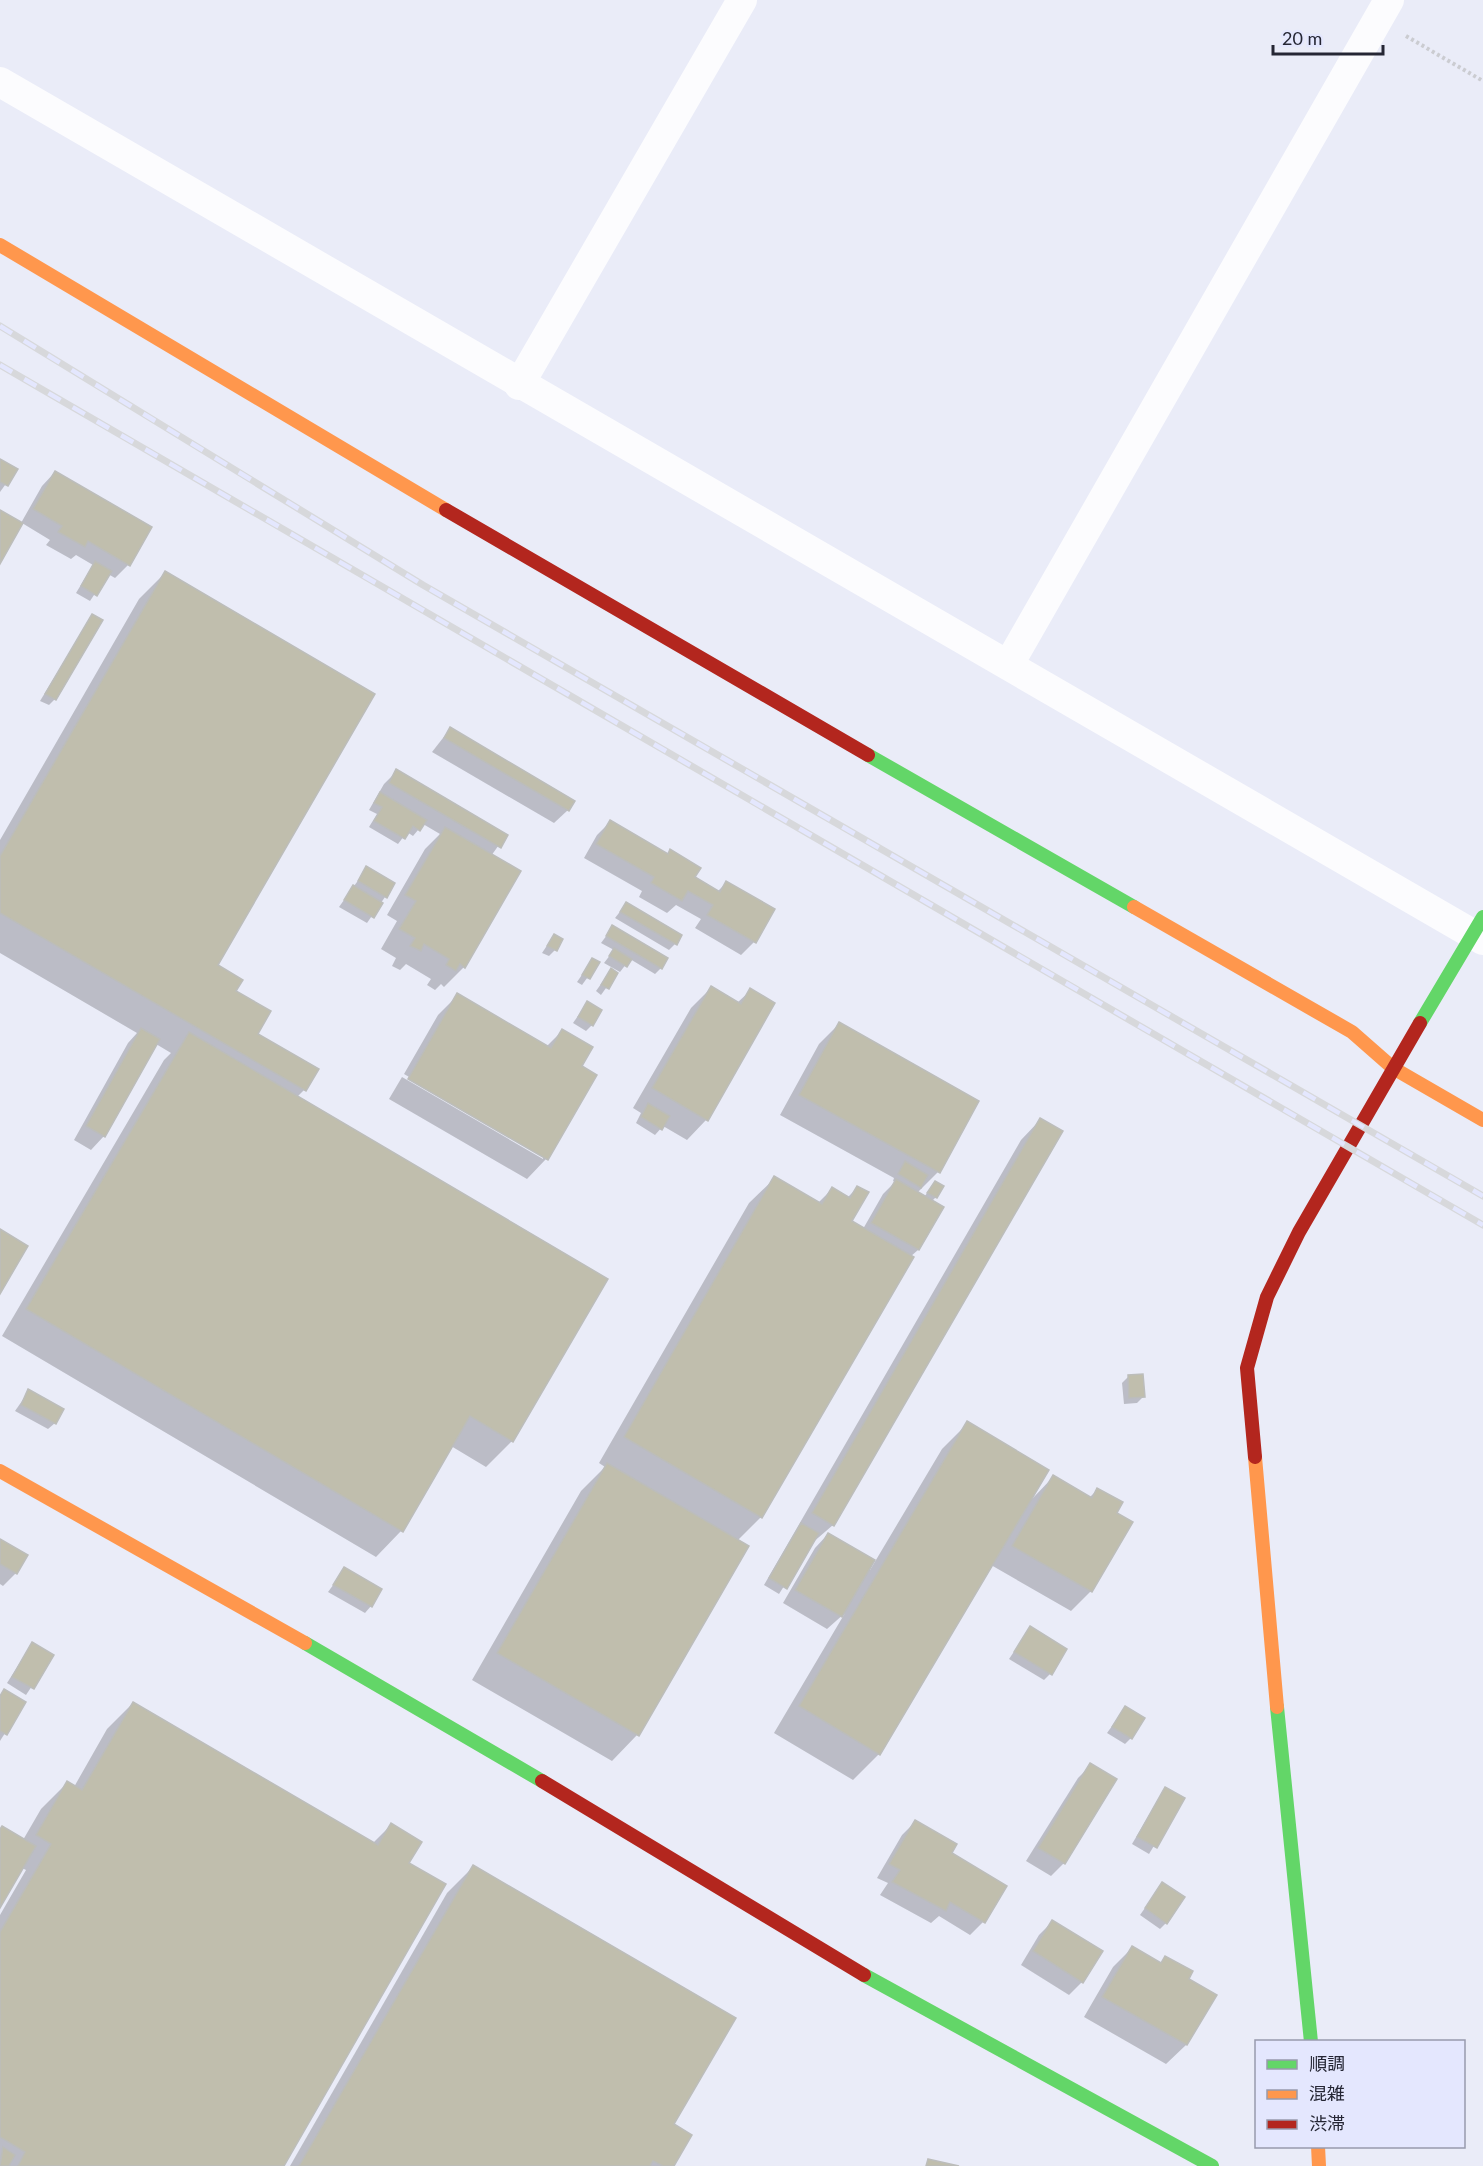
<svg xmlns="http://www.w3.org/2000/svg" width="1483" height="2166" font-family="Lato,'Noto Sans JP',sans-serif">
  <rect width="100%" height="100%" fill="#eaecf8"/>
  <!-- shadow -->
  <g fill="#0003">
    <polygon points="0,461 16,470 0,492"/>
    <polygon points="55,472 128,565 115,578 108,574 90,601 76,593 93,565 76,555 71,559 46,545 50,540 22,523 0,561 0,511 21,523 42,486"/>
    <polygon points="165,573 216,966 234,991 256,1034 304,1090 297,1097 512,1441 486,1467 451,1446 401,1531 376,1557 2,1336 164,1060 171,1053 156,1044 104,1136 91,1150 74,1140 128,1043 137,1033 0,953 0,840 139,599"/>
    <polygon points="92,616 55,699 49,705 40,701"/>
    <polygon points="450,729 568,810 554,823 432,752"/>
    <polygon points="397,771 506,835 491,856 464,967 444,987 441,984 435,990 427,985 431,979 406,964 400,970 392,966 396,958 381,949 397,921 387,915 425,849 440,834 423,824 413,836 407,832 398,844 369,827 377,814 369,810 384,784"/>
    <polygon points="610,822 666,855 670,851 693,878 717,892 726,883 754,942 741,955 695,928 701,919 676,905 667,913 639,897 642,891 584,858 597,835"/>
    <polygon points="367,868 385,897 367,923 339,907"/>
    <polygon points="626,904 675,944 669,950 615,918"/>
    <polygon points="613,927 661,968 655,974 630,959 620,972 604,963 614,950 601,943"/>
    <polygon points="554,935 555,950 549,956 542,953"/>
    <polygon points="592,960 598,963 582,985 577,982"/>
    <polygon points="611,970 616,974 601,995 596,991"/>
    <polygon points="711,988 737,1003 751,990 773,1004 706,1120 687,1140 663,1126 655,1135 636,1123 641,1113 633,1108 691,1008"/>
    <polygon points="458,995 546,1047 562,1031 580,1066 595,1075 546,1159 527,1179 389,1099 402,1077 543,1159 543,1155 404,1074 438,1015"/>
    <polygon points="587,1003 592,1025 586,1031 573,1023"/>
    <polygon points="839,1024 938,1172 917,1193 924,1197 935,1183 936,1197 932,1201 942,1207 918,1250 910,1257 761,1517 737,1541 747,1547 637,1735 612,1761 472,1680 581,1491 605,1467 599,1463 749,1203 775,1178 818,1203 832,1189 847,1198 857,1188 850,1222 863,1229 883,1194 895,1182 893,1181 894,1178 780,1115 819,1044"/>
    <polygon points="1040,1120 833,1525 811,1544 779,1594 764,1585 1021,1140"/>
    <polygon points="1128,1377 1144,1396 1137,1403 1124,1404 1122,1383"/>
    <polygon points="29,1391 55,1423 48,1429 15,1411"/>
    <polygon points="968,1423 1032,1499 1053,1477 1089,1498 1097,1490 1091,1591 1071,1611 991,1565 879,1754 853,1780 774,1733 845,1613 827,1629 783,1603 815,1548 828,1534 870,1570 942,1449"/>
    <polygon points="0,1540 16,1573 3,1586 0,1584"/>
    <polygon points="345,1569 371,1606 365,1613 328,1592"/>
    <polygon points="1030,1628 1050,1674 1044,1680 1009,1659"/>
    <polygon points="32,1644 52,1656 26,1695 7,1683"/>
    <polygon points="4,1691 24,1703 0,1741 0,1695"/>
    <polygon points="133,1703 373,1843 391,1825 407,1863 282,2166 0,2166 0,1915 26,1870 22,1868 0,1905 0,1830 23,1840 41,1809 67,1783 74,1787 107,1729"/>
    <polygon points="1125,1708 1131,1738 1125,1744 1107,1733"/>
    <polygon points="1091,1765 1064,1863 1051,1876 1026,1861 1078,1778"/>
    <polygon points="1165,1788 1183,1798 1149,1854 1132,1844"/>
    <polygon points="915,1822 950,1854 983,1922 970,1935 939,1916 931,1923 880,1895 888,1883 877,1878 902,1835"/>
    <polygon points="473,1867 672,2125 672,2166 290,2166 447,1893"/>
    <polygon points="1162,1884 1166,1923 1160,1929 1140,1915"/>
    <polygon points="1052,1922 1082,1982 1069,1995 1021,1965 1039,1935"/>
    <polygon points="1132,1948 1160,1964 1165,1958 1187,1979 1215,1995 1186,2045 1166,2064 1084,2017 1113,1967"/>
  </g>
  <!-- building -->
  <g fill="#c0bead" stroke="#bcbdbb" stroke-width="1.5">
    <polygon points="0,459 18,469 8,486 0,482"/>
    <polygon points="55,471 152,527 130,566 88,541 85,547 58,532 62,526 33,509"/>
    <polygon points="0,510 23,523 0,564"/>
    <polygon points="95,561 112,571 97,596 81,586"/>
    <polygon points="165,571 375,694 218,965 243,980 236,991 271,1011 258,1034 319,1069 306,1091 0,913 0,856"/>
    <polygon points="92,614 103,620 56,700 45,694"/>
    <polygon points="450,727 575,801 569,811 444,738"/>
    <polygon points="396,769 508,835 501,848 389,783"/>
    <polygon points="380,792 427,820 420,831 413,826 405,839 374,821 382,807 374,803"/>
    <polygon points="610,820 668,854 670,849 701,868 695,877 720,892 726,881 775,909 756,943 707,915 713,905 688,891 682,901 651,883 654,877 596,844"/>
    <polygon points="445,827 521,871 465,968 460,964 456,971 446,965 449,959 424,944 421,951 410,946 415,938 399,929 416,901 405,895"/>
    <polygon points="366,866 395,883 387,898 358,881"/>
    <polygon points="353,885 383,903 374,918 344,900"/>
    <polygon points="626,902 682,935 677,945 620,912"/>
    <polygon points="612,925 668,958 662,969 606,936"/>
    <polygon points="554,934 563,939 557,951 547,946"/>
    <polygon points="614,948 632,959 627,967 609,956"/>
    <polygon points="592,958 600,962 590,979 582,975"/>
    <polygon points="611,968 618,973 609,989 601,985"/>
    <polygon points="711,986 741,1004 750,988 775,1003 708,1121 652,1088"/>
    <polygon points="457,993 551,1048 562,1029 593,1047 582,1066 597,1075 548,1160 408,1079"/>
    <polygon points="587,1001 602,1010 593,1026 578,1017"/>
    <polygon points="839,1022 979,1101 940,1173 799,1095"/>
    <polygon points="141,1028 160,1039 105,1137 86,1126"/>
    <polygon points="189,1032 608,1279 513,1442 470,1416 403,1532 26,1309"/>
    <polygon points="648,1103 670,1116 662,1130 641,1117"/>
    <polygon points="1040,1118 1063,1131 834,1526 812,1513"/>
    <polygon points="905,1161 928,1175 921,1188 898,1174"/>
    <polygon points="774,1176 822,1204 832,1187 850,1198 857,1186 869,1192 852,1221 914,1257 762,1518 624,1437"/>
    <polygon points="896,1179 944,1207 919,1250 871,1223"/>
    <polygon points="935,1181 944,1186 937,1198 927,1193"/>
    <polygon points="0,1229 28,1246 0,1294"/>
    <polygon points="1143,1374 1145,1397 1129,1398 1128,1375"/>
    <polygon points="28,1389 64,1409 56,1424 21,1405"/>
    <polygon points="967,1421 1049,1470 880,1755 799,1706"/>
    <polygon points="607,1463 749,1546 639,1736 497,1653"/>
    <polygon points="1053,1475 1092,1498 1097,1488 1123,1502 1117,1513 1133,1522 1092,1592 1012,1546"/>
    <polygon points="801,1523 819,1533 787,1589 769,1578"/>
    <polygon points="828,1533 875,1560 842,1617 795,1590"/>
    <polygon points="0,1539 28,1555 17,1574 0,1564"/>
    <polygon points="344,1567 382,1589 372,1607 333,1585"/>
    <polygon points="1030,1626 1067,1649 1052,1675 1014,1652"/>
    <polygon points="32,1642 54,1655 34,1689 12,1677"/>
    <polygon points="4,1689 26,1702 7,1735 0,1731 0,1696"/>
    <polygon points="133,1702 378,1845 391,1823 422,1842 409,1863 446,1884 284,2166 18,2166 25,2152 0,2137 0,1932 51,1844 36,1835 67,1781 82,1790"/>
    <polygon points="1125,1706 1145,1718 1132,1739 1112,1727"/>
    <polygon points="1090,1763 1117,1779 1065,1864 1038,1848"/>
    <polygon points="1165,1787 1185,1798 1157,1848 1137,1837"/>
    <polygon points="915,1820 957,1844 952,1853 1007,1886 985,1923 950,1902 946,1911 892,1882 900,1870 889,1864"/>
    <polygon points="2,1826 36,1846 0,1908 0,1829"/>
    <polygon points="473,1865 736,2018 674,2124 692,2135 674,2166 663,2166 653,2161 650,2166 299,2166"/>
    <polygon points="1162,1882 1185,1897 1167,1924 1145,1908"/>
    <polygon points="1052,1920 1103,1951 1083,1983 1033,1951"/>
    <polygon points="1132,1946 1161,1963 1165,1956 1193,1971 1189,1979 1217,1995 1187,2045 1102,1997"/>
    <polygon points="3,2147 15,2155 9,2166 0,2166"/>
    <polygon points="928,2159 959,2166 926,2166"/>
  </g>
  <g fill="none" stroke-linecap="round" stroke-linejoin="round">
    <!-- path -->
    <polyline stroke="#cbccd1" stroke-width="4" stroke-dasharray="3 3" stroke-linecap="butt" points="1406,36 1483,81"/>
    <!-- street -->
    <g stroke="#fcfcfe" stroke-width="30">
      <polyline points="0,82 1483,940"/>
      <polyline points="519,385 742,0"/>
      <polyline points="1009,664 1389,0"/>
    </g>
    <!-- fast -->
    <g stroke="#63d668" stroke-width="14">
      <polyline points="868,755 1134,907"/>
      <polyline points="1420,1023 1483,917"/>
      <polyline points="305,1643 542,1781"/>
      <polyline points="1277,1707 1311,2042"/>
      <polyline points="864,1975 1212,2166"/>
    </g>
    <!-- slow -->
    <g stroke="#ff974d" stroke-width="14">
      <polyline points="0,245 446,510"/>
      <polyline points="1134,907 1352,1032 1393,1068 1483,1120"/>
      <polyline points="1255,1457 1277,1707"/>
      <polyline points="0,1471 305,1643"/>
      <polyline points="1318,2146 1319,2166"/>
    </g>
    <!-- jam -->
    <g stroke="#b3261e" stroke-width="14">
      <polyline points="446,510 868,755"/>
      <polyline points="1255,1457 1247,1368 1267,1297 1299,1232 1420,1023"/>
      <polyline points="542,1781 864,1975"/>
    </g>
    <!-- rail casing -->
    <g stroke="#d7d8db" stroke-width="7">
      <g id="rail">
        <polyline points="0,326 423,585 1483,1196"/>
        <polyline points="0,365 1483,1225"/>
      </g>
    </g>
    <!-- rail -->
    <use href="#rail" stroke="#e4e7fe" stroke-width="4.5" stroke-dasharray="14" stroke-linecap="butt"/>
  </g>
  <!-- legend -->
  <rect x="1255" y="2040" width="210" height="108" fill="#e4e7fe" stroke="#989aad" stroke-width="1.5"/>
  <rect x="1267" y="2060" width="30" height="9" fill="#63d668" stroke="#989aad" stroke-width="1.5"/>
  <text x="1309" y="2070" font-size="18" fill="#252634">順調</text>
  <rect x="1267" y="2090" width="30" height="9" fill="#ff974d" stroke="#989aad" stroke-width="1.5"/>
  <text x="1309" y="2100" font-size="18" fill="#252634">混雑</text>
  <rect x="1267" y="2120" width="30" height="9" fill="#b3261e" stroke="#989aad" stroke-width="1.5"/>
  <text x="1309" y="2130" font-size="18" fill="#252634">渋滞</text>
  <!-- scale -->
  <path d="M1273 45v9h110v-9" fill="none" stroke="#252634" stroke-width="3"/>
  <text x="1282" y="45" font-size="18" fill="#252634" stroke="#e4e7fe" stroke-width="4.5" paint-order="stroke">20 m</text>
</svg>
